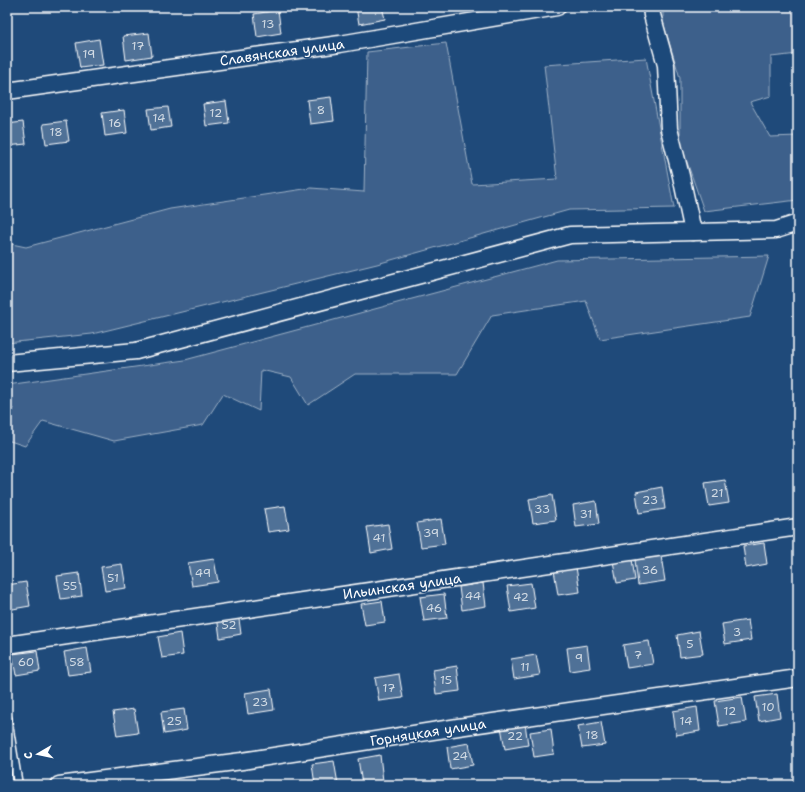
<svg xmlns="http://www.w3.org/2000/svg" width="805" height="792" font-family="'Shantell Sans',sans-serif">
  <rect width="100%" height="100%" fill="#1f4a7a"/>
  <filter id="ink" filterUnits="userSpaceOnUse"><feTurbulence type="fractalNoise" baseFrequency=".025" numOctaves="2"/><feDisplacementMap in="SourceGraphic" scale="8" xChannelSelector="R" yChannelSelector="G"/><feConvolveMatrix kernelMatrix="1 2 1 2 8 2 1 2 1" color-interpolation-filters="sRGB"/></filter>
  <g filter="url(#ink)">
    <!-- green -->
    <g fill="#3c618b" stroke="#9eb0c5">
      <polygon points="663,7 798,7 798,54 771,57 771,96 750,102 770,137 798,136 798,200 704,211 680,142 680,78 663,22"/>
      <polygon points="446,43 472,184 557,179 544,65 646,58 674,208 569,210 377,264 92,334 7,343 7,243 26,247 170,209 311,188 364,192 367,52"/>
      <polygon points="769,256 750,317 600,339 586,301 492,315 457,374 355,374 308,405 291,377 261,370 259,411 223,394 203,425 114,441 43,421 25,446 7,440 7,416 14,409 7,409 7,385 185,360 557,260"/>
    </g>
    <!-- building -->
    <g fill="#507197" stroke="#fff">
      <polygon points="356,7 382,7 385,19 359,24"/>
      <polygon points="278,10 281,33 257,37 254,14"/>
      <polygon points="149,33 152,56 126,60 123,36"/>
      <polygon points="99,39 103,65 80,68 76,43"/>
      <polygon points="331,97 334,121 310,124 307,100"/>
      <polygon points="226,101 229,123 206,126 203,104"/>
      <polygon points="168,107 171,127 151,130 148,109"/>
      <polygon points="124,110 127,133 105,136 102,113"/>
      <polygon points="66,121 69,141 46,144 43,124"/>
      <polygon points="23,122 26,144 7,146 7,124"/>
      <polygon points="725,480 729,503 709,506 705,483"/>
      <polygon points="662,487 665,509 639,513 636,492"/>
      <polygon points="552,495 556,520 533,523 529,499"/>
      <polygon points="596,501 599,524 576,527 573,505"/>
      <polygon points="285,506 289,529 268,532 264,509"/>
      <polygon points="441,519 445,544 421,547 417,523"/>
      <polygon points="388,524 392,549 371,553 367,527"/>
      <polygon points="764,543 767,564 746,568 743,546"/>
      <polygon points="661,556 665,581 638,585 635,560"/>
      <polygon points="214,559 218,582 192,586 188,563"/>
      <polygon points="632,559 635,580 617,583 613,561"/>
      <polygon points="122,564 126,588 105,591 101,567"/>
      <polygon points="576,567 580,592 558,595 554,570"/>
      <polygon points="79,573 82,596 61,599 57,576"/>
      <polygon points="26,582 30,606 7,610 7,585"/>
      <polygon points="483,583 486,606 462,610 459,587"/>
      <polygon points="531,583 535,608 511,612 507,586"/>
      <polygon points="444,594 447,618 424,621 420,597"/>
      <polygon points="382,601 385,622 365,625 361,604"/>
      <polygon points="238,612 241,634 220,638 217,616"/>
      <polygon points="748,620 751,640 725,644 722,624"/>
      <polygon points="699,631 703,654 680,657 677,635"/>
      <polygon points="180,633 183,655 162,658 158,637"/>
      <polygon points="649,641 653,664 627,668 623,645"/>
      <polygon points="587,645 590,668 570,671 567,648"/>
      <polygon points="87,648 91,672 68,675 64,652"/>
      <polygon points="37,651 40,671 16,675 12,654"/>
      <polygon points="536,655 540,675 514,679 511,659"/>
      <polygon points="457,666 460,691 436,694 433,670"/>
      <polygon points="399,674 403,698 379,701 375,678"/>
      <polygon points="271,689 274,710 248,714 245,693"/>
      <polygon points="777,694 780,717 759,721 755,697"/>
      <polygon points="742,697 746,722 719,726 715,701"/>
      <polygon points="697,707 700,731 676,735 673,711"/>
      <polygon points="134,709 138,733 117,736 113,712"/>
      <polygon points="184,709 187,730 164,734 161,712"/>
      <polygon points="601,722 605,745 582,748 578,726"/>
      <polygon points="525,723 528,745 505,749 501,727"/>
      <polygon points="551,729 554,754 534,757 530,732"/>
      <polygon points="469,743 473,765 450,769 447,747"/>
      <polygon points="380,755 383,781 362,784 358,759"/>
      <polygon points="334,761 338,784 315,785 312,764"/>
    </g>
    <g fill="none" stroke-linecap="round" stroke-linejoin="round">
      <!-- service casing -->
      <g stroke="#fff" stroke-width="11">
        <polyline id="service" points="7,718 18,785"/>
      </g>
      <!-- minor casing -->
      <g stroke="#fff" stroke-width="19">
        <g id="minor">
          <polyline points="651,7 652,15 666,65 669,129 681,176 693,232"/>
          <polyline points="7,91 340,44 557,7"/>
          <polyline points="7,363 136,351 570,235 776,230 798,223"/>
          <polyline points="7,645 798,527"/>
          <polyline points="59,785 242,761 458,727 798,678"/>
        </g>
      </g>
      <!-- service -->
      <use href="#service" stroke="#1f4a7a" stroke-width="8"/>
      <!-- minor -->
      <use href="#minor" stroke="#1f4a7a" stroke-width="16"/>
    </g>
  </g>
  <g text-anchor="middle" stroke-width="3" stroke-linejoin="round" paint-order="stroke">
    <!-- number labels -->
    <g font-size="12" fill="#d3dce5">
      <text x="268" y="28">13</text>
      <text x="138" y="50">17</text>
      <text x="89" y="58">19</text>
      <text x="321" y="114">8</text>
      <text x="216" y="117">12</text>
      <text x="159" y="122">14</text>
      <text x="115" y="127">16</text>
      <text x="56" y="136">18</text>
      <text x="717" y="497">21</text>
      <text x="650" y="504">23</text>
      <text x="542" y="513">33</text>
      <text x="586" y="518">31</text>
      <text x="431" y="537">39</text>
      <text x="379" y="542">41</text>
      <text x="650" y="574">36</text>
      <text x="203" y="577">49</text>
      <text x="113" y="582">51</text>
      <text x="70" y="590">55</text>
      <text x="473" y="600">44</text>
      <text x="521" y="601">42</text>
      <text x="434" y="612">46</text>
      <text x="229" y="629">52</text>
      <text x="737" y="636">3</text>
      <text x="690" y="648">5</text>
      <text x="638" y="659">7</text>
      <text x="579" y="662">9</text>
      <text x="26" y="666">60</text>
      <text x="77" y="666">58</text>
      <text x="525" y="671">11</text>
      <text x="446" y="684">15</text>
      <text x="389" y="692">17</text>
      <text x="260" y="706">23</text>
      <text x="768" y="711">10</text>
      <text x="730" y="715">12</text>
      <text x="174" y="725">25</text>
      <text x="686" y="725">14</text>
      <text x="592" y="739">18</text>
      <text x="515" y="740">22</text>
      <text x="460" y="760">24</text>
    </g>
    <!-- street labels -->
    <g font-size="14" fill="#fff" stroke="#1f4a7a">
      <text transform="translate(282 52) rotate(-8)" y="5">Славянская улица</text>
      <text transform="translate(402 586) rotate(-8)" y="5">Ильинская улица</text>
      <text transform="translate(428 732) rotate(-9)" y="5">Горняцкая улица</text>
    </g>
  </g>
  <!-- margin -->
  <rect width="805" height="792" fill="none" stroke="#1f4a7a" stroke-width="24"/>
  <rect x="12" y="12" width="781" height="768" fill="none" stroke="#fff" stroke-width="1.5" filter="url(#ink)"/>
  <!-- north arrow -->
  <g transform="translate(38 754) rotate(261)" stroke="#1f4a7a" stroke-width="3" paint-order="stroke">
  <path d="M0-3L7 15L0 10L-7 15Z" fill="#ffffff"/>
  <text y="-6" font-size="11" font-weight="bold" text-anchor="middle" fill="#ffffff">С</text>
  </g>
</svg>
